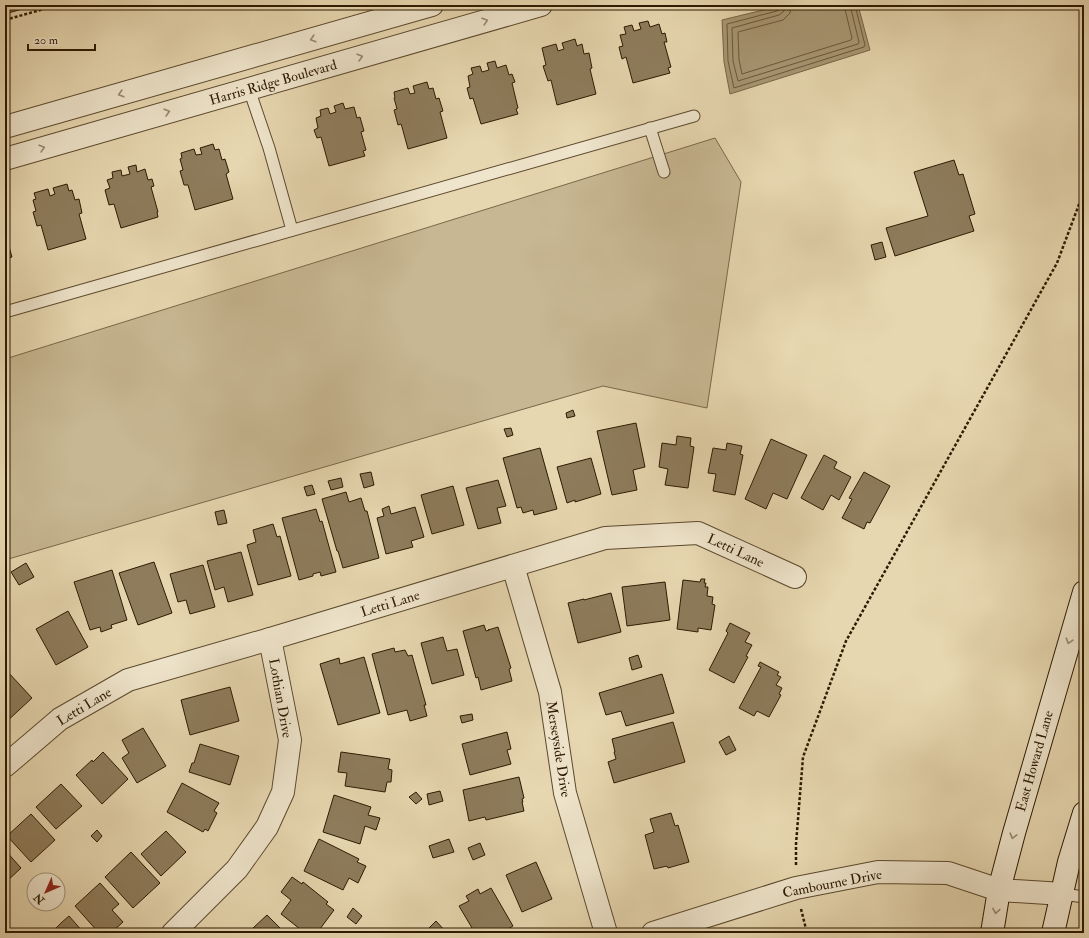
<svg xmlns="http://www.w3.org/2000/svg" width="1089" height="938" font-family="'IM FELL Double Pica',serif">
  <rect width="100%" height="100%" fill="#e7d7b0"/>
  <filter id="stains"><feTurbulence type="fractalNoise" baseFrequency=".005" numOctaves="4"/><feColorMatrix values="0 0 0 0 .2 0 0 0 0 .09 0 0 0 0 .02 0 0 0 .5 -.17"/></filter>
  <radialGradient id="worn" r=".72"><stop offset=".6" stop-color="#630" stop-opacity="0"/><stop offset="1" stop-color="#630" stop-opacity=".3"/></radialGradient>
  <!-- green -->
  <polygon fill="#c7b792" stroke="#7a684a" points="715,138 741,182 707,408 603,386 5,560 5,359"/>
  <!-- water -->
  <polygon fill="#a89774" stroke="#776546" points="784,5 858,5 870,50 730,94 724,62 722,20"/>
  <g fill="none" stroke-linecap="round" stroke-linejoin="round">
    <!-- shore -->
    <g stroke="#6a583a" stroke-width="1">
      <polyline points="780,5 780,9 777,11 727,24 728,61 734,88 864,47 865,45 855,5"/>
      <polyline points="785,5 784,11 779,15 732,28 733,61 738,81 858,44 859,42 850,5"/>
      <polyline points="791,5 790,13 783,20 738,32 739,60 742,74 851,40 852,38 844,5"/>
    </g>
  </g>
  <!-- building -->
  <g fill="#8e7c5c" stroke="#2d1a01">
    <polygon points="5,5 36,5 5,14"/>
    <polygon points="648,21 650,27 659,24 662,34 665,33 667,42 664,42 671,67 668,68 670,73 633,83 626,57 622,59 619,47 623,46 620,35 626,34 624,27 632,25 634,31 641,29 639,23"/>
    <polygon points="575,39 577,46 582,44 584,54 589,53 592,68 590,69 596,94 557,105 551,80 548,81 543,66 546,65 542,48 556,44 558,51 564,49 562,43"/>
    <polygon points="495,61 497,68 506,65 509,75 512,74 515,82 512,83 518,108 516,109 518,114 481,124 473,98 470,99 467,88 470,87 468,76 473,74 471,68 480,66 482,72 489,70 487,63"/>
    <polygon points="427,82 429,89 433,88 436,99 439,98 443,111 440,112 447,138 408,149 402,127 401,124 398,125 394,110 397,109 394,98 395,98 394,92 408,88 410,94 415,93 413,86"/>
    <polygon points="343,103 345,109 354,107 357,118 360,117 364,131 361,132 366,150 363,151 365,156 329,166 321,137 317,138 314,130 318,128 316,118 321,116 320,110 328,108 330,114 336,112 334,106"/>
    <polygon points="213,144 215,150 219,149 222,160 225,159 229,172 226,174 233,199 195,210 188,185 184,185 180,171 183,170 180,159 182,158 181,153 194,149 196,155 202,154 200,148"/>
    <polygon points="954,160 959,175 963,174 975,214 969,216 974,231 895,256 886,228 928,216 914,172"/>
    <polygon points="136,165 137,172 145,169 148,180 152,179 154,186 151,187 158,212 157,212 158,217 121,228 114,204 109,205 105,190 110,188 107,180 113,178 112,172 121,170 122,176 130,174 128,167"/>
    <polygon points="67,184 69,191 72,190 75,200 79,199 82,213 79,214 86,239 48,250 41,225 37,226 33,212 36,211 33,200 36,199 34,193 48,189 50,196 55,194 53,188"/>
    <polygon points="5,233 12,257 5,259"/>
    <polygon points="882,242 886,257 875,260 871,245"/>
    <polygon points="573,410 575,416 567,418 566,413"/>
    <polygon points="636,423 645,467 633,470 637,490 612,495 597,431"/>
    <polygon points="511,428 513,435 507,437 504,429"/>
    <polygon points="677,436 691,438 690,446 694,447 688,488 665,485 668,469 659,467 662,443 676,445"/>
    <polygon points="771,439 807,455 787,499 773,493 766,509 745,499"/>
    <polygon points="727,443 742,446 740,454 743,455 735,495 713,491 716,474 708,473 713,448 726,450"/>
    <polygon points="540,448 557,509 534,515 533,510 523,513 521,507 517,508 503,458"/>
    <polygon points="824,455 837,462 834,468 851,477 839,500 831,495 823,510 801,498"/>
    <polygon points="591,458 601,494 575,502 575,500 567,503 557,467"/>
    <polygon points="371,472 374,485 364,488 360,474"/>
    <polygon points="864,472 890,486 870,523 867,522 864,529 842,518 852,499 849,498"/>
    <polygon points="341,478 343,487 331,490 328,481"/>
    <polygon points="498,480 506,506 497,508 501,523 478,529 466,488"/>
    <polygon points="312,485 315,494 307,496 304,487"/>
    <polygon points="453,486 464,525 432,534 421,495"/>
    <polygon points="346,492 349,502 361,498 365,511 367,511 379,558 343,568 338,551 337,551 322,499"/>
    <polygon points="389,506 391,514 415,507 424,537 411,541 413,547 386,554 377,518 384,516 382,509"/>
    <polygon points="316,509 320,522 322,521 336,572 321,576 320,572 313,574 313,576 299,580 282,518"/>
    <polygon points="224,510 227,523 218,525 215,512"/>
    <polygon points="273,524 277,537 280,536 291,576 258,585 247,545 256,542 253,530"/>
    <polygon points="241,552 253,595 228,602 224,587 215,590 207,561"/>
    <polygon points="154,562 172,613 138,625 119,573"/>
    <polygon points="26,563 34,577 19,585 11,572"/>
    <polygon points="203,565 215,607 190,614 186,600 178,602 170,574"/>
    <polygon points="112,570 127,620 111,625 112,628 101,632 100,627 90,630 74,582"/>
    <polygon points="701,579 705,579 704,583 706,583 705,587 708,587 707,596 713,597 712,604 715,605 711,630 698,628 698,632 677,629 683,580 700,582"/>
    <polygon points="665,582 670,620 627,626 622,587"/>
    <polygon points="611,593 621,632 578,643 568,603 584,599 584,600"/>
    <polygon points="68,611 88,647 56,665 36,629"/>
    <polygon points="730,623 750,633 745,642 752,645 746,656 748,657 734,683 709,670 728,633 726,631"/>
    <polygon points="484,625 486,631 489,630 488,630 498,627 511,668 509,669 512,681 481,690 478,677 476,678 463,631"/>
    <polygon points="443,637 447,651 457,649 464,675 432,684 421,643"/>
    <polygon points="394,648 395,652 405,650 408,656 412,655 426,705 424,705 427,716 410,721 407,710 388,715 372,654"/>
    <polygon points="638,655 642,667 632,670 629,658"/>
    <polygon points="364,657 380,713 338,725 320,664 339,658 340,664"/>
    <polygon points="760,662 779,672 777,675 781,677 776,685 782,688 779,694 781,695 769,717 757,711 754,716 739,708 761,667 758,666"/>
    <polygon points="7,671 32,698 5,723 5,673"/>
    <polygon points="662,674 674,713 626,726 621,711 606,715 599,693"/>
    <polygon points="230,687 239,721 190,735 181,700"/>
    <polygon points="472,714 473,720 462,723 460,716"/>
    <polygon points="673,722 685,762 614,783 608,762 616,759 614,752 615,752 612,739"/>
    <polygon points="143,728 166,766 137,783 122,758 129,753 122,740"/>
    <polygon points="507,732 511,749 507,750 511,764 470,775 462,744"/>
    <polygon points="729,736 736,750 726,755 719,742"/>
    <polygon points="200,744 239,756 230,785 189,772 192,763 194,763"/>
    <polygon points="103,752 128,779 102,804 76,775 92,760 93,762"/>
    <polygon points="341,752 390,759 388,769 392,770 391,782 387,782 385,792 345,786 347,773 338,772"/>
    <polygon points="519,777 524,798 522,799 523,802 522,802 524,811 486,820 485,817 469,821 463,790"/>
    <polygon points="182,783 219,803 214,811 217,813 208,831 205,829 203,832 167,812"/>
    <polygon points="61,784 82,806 56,829 36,807"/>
    <polygon points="440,791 443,801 429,805 427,794"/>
    <polygon points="416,792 422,799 416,804 409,797"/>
    <polygon points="334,795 371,807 368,815 380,818 376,830 365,826 360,844 323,832"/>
    <polygon points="671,813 675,826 678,825 689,862 668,868 667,866 654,869 645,835 654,832 650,819"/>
    <polygon points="31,814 55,840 31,862 7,836"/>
    <polygon points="97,830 102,836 97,842 91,836"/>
    <polygon points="166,831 186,852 161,876 141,854"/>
    <polygon points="319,839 359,859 357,862 366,866 358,883 349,878 343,890 304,871"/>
    <polygon points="449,839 454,852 433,858 429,846"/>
    <polygon points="480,843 485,855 473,860 468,848"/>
    <polygon points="5,850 21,868 5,883"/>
    <polygon points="131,852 160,883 133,908 105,877"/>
    <polygon points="536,862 552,899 522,912 506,875"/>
    <polygon points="292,877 302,884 303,882 328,902 326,904 334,910 317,933 311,933 307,930 305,933 281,914 291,900 281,892"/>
    <polygon points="100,883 119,904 112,910 123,922 111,933 99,933 75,906"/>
    <polygon points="491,888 513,926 501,933 475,933 459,906 469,901 466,896 478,889 480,894"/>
    <polygon points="353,908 362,916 356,924 347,917"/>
    <polygon points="267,915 285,933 248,933 252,929"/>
    <polygon points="69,916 84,933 51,933 61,923"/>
    <polygon points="436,921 447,933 424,933"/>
  </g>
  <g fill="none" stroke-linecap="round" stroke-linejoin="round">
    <!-- service casing -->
    <g stroke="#5c492d" stroke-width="13">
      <g id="service">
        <polyline points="249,89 269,148 292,230"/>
        <polyline points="650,128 664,172"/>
        <polyline points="5,312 694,116"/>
        <polyline points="1063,894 1084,897"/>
      </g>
    </g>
    <!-- minor casing -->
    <g stroke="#5c492d" stroke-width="24">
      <g id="minor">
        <polyline points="513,566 550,692 565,793 606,933"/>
        <polyline points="5,766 60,719 128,680 270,639 605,538 698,533 795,577"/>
        <polyline points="173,933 237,869 267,827 283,792 290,740 270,639"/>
        <polyline points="653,933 796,888 878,872 948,873 999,890 1063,894"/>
      </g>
    </g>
    <!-- tertiary casing -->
    <g stroke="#5c492d" stroke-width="24">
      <g id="tertiary">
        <polyline points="5,127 432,5"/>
        <polyline points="5,159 541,5"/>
      </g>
    </g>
    <!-- secondary casing -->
    <g stroke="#2d1a01" stroke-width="24">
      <g id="secondary">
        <polyline points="992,933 999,890 1014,833 1084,592"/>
        <polyline points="1053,933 1069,862 1084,813"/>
      </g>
    </g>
    <!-- path -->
    <g stroke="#2d1a01" stroke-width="2.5" stroke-dasharray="3 2" stroke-linecap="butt">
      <polyline points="5,20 58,5"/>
      <polyline points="796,865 796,844 803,757 846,641 1057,263 1084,191"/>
      <polyline points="801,909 807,933"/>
    </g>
    <!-- service -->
    <use href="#service" stroke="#efe5cc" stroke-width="11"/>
    <!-- minor -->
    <use href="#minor" stroke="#efe5cc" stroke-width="22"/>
    <!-- tertiary -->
    <use href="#tertiary" stroke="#efe5cc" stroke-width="22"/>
    <!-- secondary -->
    <use href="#secondary" stroke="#efe5cc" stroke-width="22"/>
  </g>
  <!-- one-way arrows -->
  <defs><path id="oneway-chevron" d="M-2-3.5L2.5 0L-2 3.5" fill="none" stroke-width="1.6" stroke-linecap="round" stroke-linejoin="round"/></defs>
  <g stroke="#988a71">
    <use href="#oneway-chevron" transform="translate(485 21) rotate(-16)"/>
    <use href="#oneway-chevron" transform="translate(313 39) rotate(164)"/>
    <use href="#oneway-chevron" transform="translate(360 57) rotate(-16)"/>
    <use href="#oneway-chevron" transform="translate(121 94) rotate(164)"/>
    <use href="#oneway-chevron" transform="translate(167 112) rotate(-16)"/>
    <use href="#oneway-chevron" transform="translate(42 148) rotate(-16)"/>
    <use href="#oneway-chevron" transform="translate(1069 641) rotate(107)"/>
    <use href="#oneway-chevron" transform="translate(1013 836) rotate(105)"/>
    <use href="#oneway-chevron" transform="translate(996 911) rotate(100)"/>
  </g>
  <g text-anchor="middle" stroke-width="4" stroke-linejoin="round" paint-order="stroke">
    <!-- street labels -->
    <g font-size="14" fill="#2d1a01" stroke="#efe5cc">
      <text transform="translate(273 82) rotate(-16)" y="5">Harris Ridge Boulevard</text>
      <text transform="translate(736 550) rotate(25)" y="5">Letti Lane</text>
      <text transform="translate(390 603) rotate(-17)" y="5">Letti Lane</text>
      <text transform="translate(281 698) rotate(80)" y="5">Lothian Drive</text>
      <text transform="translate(84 706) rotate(-31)" y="5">Letti Lane</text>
      <text transform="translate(559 749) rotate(81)" y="5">Merseyside Drive</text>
      <text transform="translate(1034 761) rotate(-74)" y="5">East Howard Lane</text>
      <text transform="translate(832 883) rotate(-11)" y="5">Cambourne Drive</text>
    </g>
  </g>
  <!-- margin -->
  <rect width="1089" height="938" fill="none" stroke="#e7d7b0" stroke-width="20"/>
  <rect x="6" y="6" width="1077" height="926" fill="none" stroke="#2d1a01" stroke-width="2"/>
  <rect x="10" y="10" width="1069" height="918" fill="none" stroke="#2d1a01"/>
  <!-- north arrow -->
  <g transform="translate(46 892) rotate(225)"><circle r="19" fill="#efe5cc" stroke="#a1947b"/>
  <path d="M0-3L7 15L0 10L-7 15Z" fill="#8f2418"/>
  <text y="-6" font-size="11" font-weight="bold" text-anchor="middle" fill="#2d1a01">N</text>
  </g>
  <!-- scale -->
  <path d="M28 44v6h67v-6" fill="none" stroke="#2d1a01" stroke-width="2"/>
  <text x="34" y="44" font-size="12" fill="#2d1a01" stroke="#efe5cc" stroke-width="3" paint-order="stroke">20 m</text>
  <rect width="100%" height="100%" filter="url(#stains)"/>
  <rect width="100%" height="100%" fill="url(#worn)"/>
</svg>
